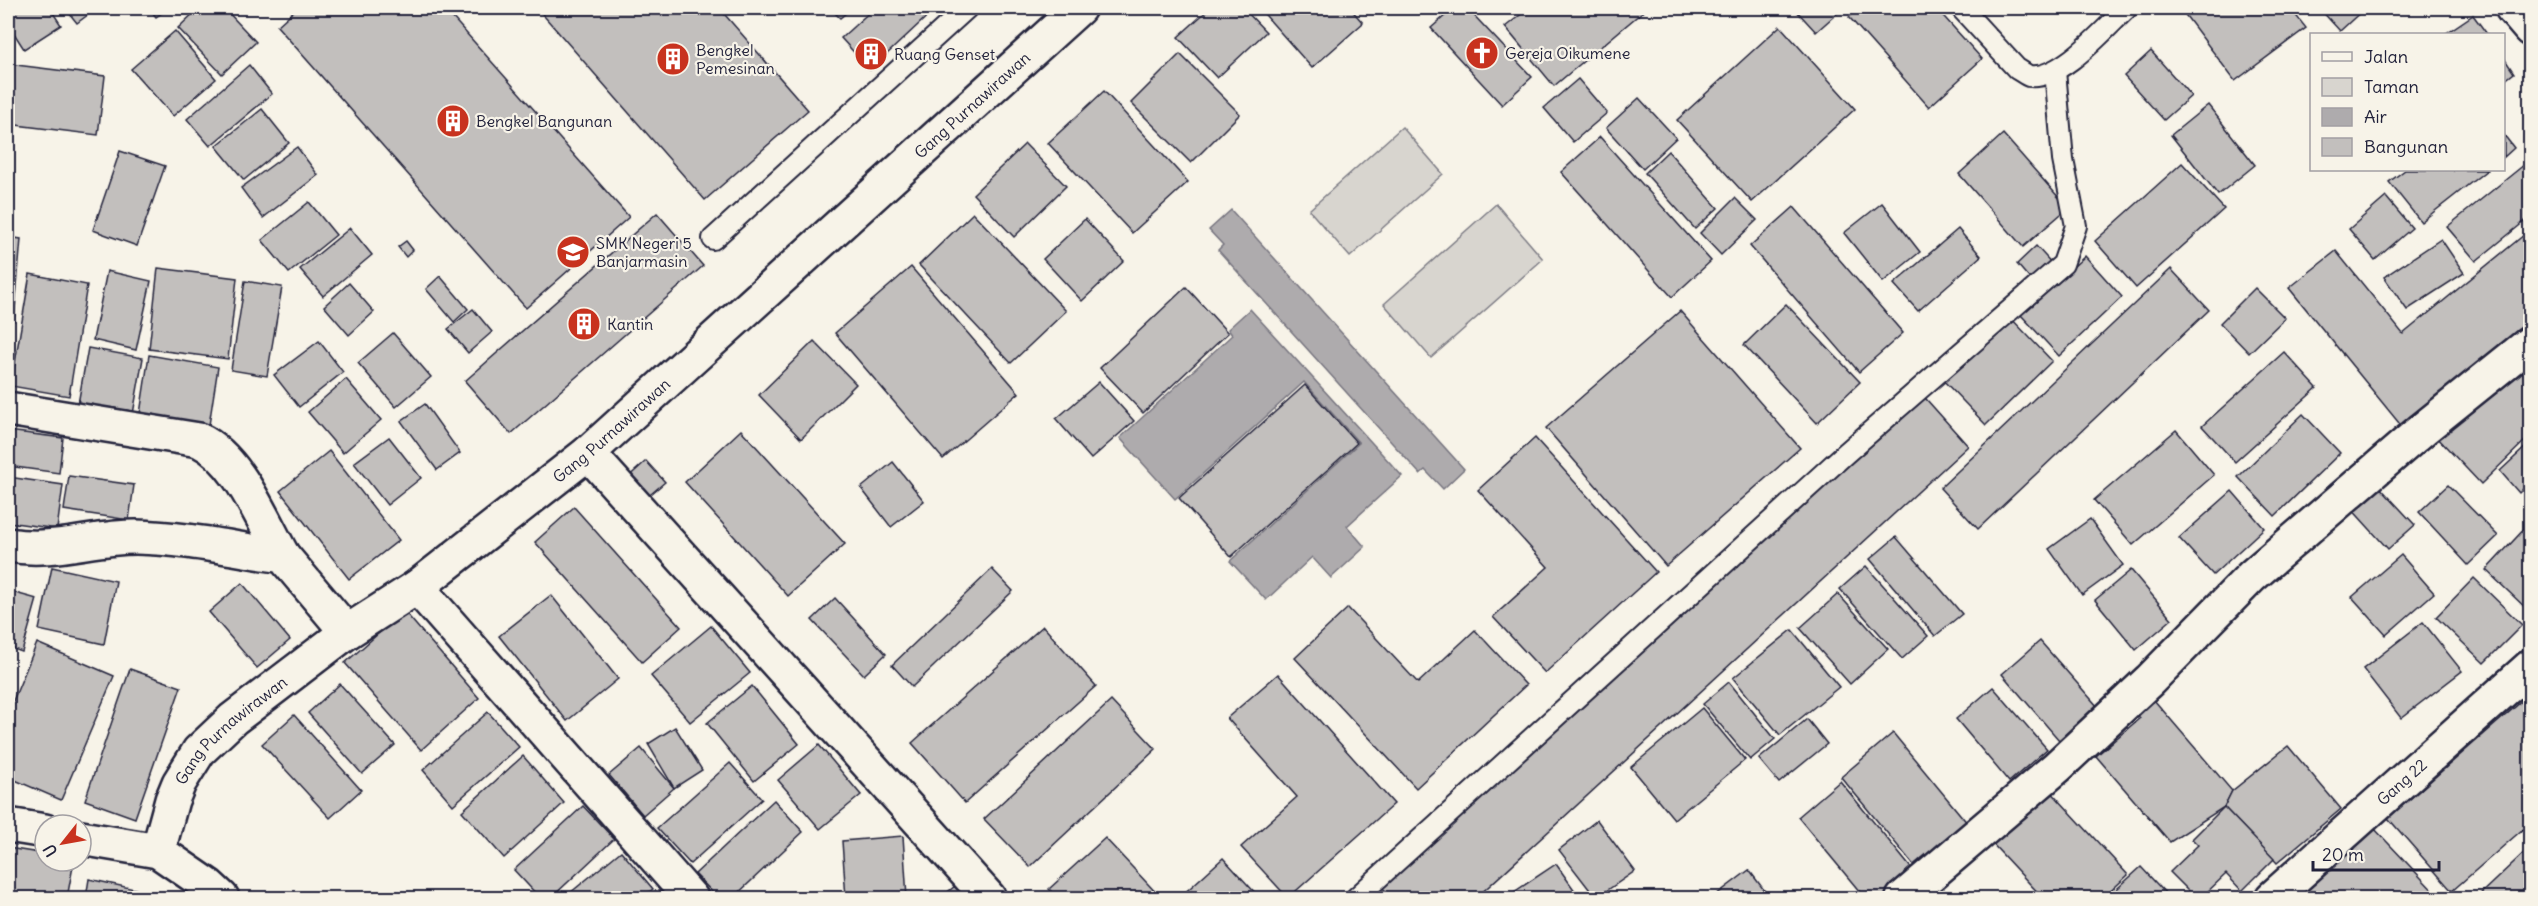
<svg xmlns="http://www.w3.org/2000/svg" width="2538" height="906" font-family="Delius,sans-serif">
  <rect width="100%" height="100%" fill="#f7f3e8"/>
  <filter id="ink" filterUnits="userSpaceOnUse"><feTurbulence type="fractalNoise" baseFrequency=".0167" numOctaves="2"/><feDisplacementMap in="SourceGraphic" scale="12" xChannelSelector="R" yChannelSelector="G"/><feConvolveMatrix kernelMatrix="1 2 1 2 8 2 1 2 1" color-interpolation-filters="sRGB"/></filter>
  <g filter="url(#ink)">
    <!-- green -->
    <g fill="#d8d5cf" stroke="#7d7c85" stroke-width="1.5">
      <polygon points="1402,127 1443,174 1350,257 1309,210"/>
      <polygon points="1496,204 1543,259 1431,358 1384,304"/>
    </g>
    <!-- water -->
    <g fill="#aeabad" stroke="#76747f" stroke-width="1.5">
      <polygon points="1231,210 1464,469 1443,489 1425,470 1420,474 1218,250 1223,245 1209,230"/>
      <polygon points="1250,309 1402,476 1347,526 1365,547 1331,578 1312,557 1266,600 1230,561 1359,443 1304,382 1175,499 1120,438 1232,335 1228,329"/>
    </g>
    <!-- building -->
    <g fill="#c2bfbd" stroke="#22223b" stroke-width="1.5">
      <polygon points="8,8 50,8 61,25 24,49 8,24"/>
      <polygon points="65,8 97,8 77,23"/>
      <polygon points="149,8 169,8 156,17"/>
      <polygon points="199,8 224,8 256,42 222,74 178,28"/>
      <polygon points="297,8 444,8 629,217 526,308 277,26"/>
      <polygon points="537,8 719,8 808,110 705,200"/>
      <polygon points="830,8 852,8 840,18"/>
      <polygon points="874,8 936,8 870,70 841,38"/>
      <polygon points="1210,8 1243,8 1266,32 1217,78 1178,37"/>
      <polygon points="1259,8 1350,8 1363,23 1312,68"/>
      <polygon points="1454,8 1467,8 1532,77 1502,105 1431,28"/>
      <polygon points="1529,8 1647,8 1554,86 1505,27"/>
      <polygon points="1794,8 1843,8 1816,32"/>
      <polygon points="1860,8 1936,8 1982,59 1929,107 1849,17"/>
      <polygon points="2180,8 2290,8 2306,28 2235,81"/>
      <polygon points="2319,8 2365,8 2340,31"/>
      <polygon points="2473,15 2487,34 2445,34"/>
      <polygon points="1780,26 1855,109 1752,202 1677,120"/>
      <polygon points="175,31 216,79 173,116 131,69"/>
      <polygon points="2151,51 2191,96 2164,120 2124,76"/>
      <polygon points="1180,54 1240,114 1191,163 1131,103"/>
      <polygon points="2504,58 2514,73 2504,81"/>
      <polygon points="8,64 105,76 98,135 8,124"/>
      <polygon points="249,65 272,94 210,146 187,119"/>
      <polygon points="1578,79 1607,113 1573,142 1544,108"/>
      <polygon points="1104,91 1188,182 1132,233 1048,143"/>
      <polygon points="1639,98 1676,138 1643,169 1606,128"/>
      <polygon points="2208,105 2255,165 2218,195 2171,135"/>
      <polygon points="262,109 289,143 244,180 216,146"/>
      <polygon points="2003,134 2068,208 2023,247 1959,174"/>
      <polygon points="2504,135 2514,148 2504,157"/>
      <polygon points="1600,137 1711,261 1672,297 1561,172"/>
      <polygon points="1025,144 1066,186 1014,237 973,194"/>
      <polygon points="297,147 318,175 263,218 241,188"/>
      <polygon points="120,151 165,166 137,246 93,230"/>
      <polygon points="1668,151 1718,208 1695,229 1645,173"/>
      <polygon points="2530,160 2530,217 2476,261 2447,227"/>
      <polygon points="2182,163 2224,209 2136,288 2095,241"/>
      <polygon points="2405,170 2487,170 2421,222 2389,182"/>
      <polygon points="2386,197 2412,228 2375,260 2349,229"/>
      <polygon points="1735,198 1757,220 1721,255 1700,233"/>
      <polygon points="309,202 336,235 289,273 262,240"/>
      <polygon points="1882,203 1920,252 1883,282 1844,233"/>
      <polygon points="1794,207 1903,333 1859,372 1750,246"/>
      <polygon points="657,213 703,266 511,434 465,381"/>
      <polygon points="973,213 1066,311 1011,363 919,265"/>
      <polygon points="1085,219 1124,261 1082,301 1043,259"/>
      <polygon points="350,228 372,255 323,296 300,269"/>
      <polygon points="1958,229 1981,256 1918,311 1894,284"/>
      <polygon points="2530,230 2530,325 2403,428 2289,288 2336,251 2403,334"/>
      <polygon points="8,237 21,239 14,321 8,321"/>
      <polygon points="2441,239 2464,273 2407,310 2384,277"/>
      <polygon points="406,241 413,250 406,257 398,247"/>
      <polygon points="2036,246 2055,267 2035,285 2017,264"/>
      <polygon points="2085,256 2122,297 2059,356 2021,315"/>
      <polygon points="911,267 1019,393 943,459 835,333"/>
      <polygon points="158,268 237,278 228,359 149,349"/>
      <polygon points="2171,269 2209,310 1978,529 1940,488"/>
      <polygon points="107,271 151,281 136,350 93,340"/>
      <polygon points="30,274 87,285 69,396 11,386"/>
      <polygon points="440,276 468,309 454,322 426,289"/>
      <polygon points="245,281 282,287 267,376 231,370"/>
      <polygon points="349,283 374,312 349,335 324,306"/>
      <polygon points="1186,287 1228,333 1143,413 1100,368"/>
      <polygon points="2255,288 2285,318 2249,353 2220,323"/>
      <polygon points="1786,304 1860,382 1817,423 1744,345"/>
      <polygon points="473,309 492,332 468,353 448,329"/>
      <polygon points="1680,311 1800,448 1666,566 1546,428"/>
      <polygon points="2008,315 2052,361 1986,425 1941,378"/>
      <polygon points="393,333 431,377 396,407 358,363"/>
      <polygon points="319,341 343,372 299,407 274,375"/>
      <polygon points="814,341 856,384 801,439 759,395"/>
      <polygon points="88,348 143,358 133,414 78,404"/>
      <polygon points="2284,352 2317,388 2235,462 2202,426"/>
      <polygon points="149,355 218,367 209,425 140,414"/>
      <polygon points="2513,361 2530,380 2530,436 2481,484 2435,435"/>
      <polygon points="346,379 381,420 343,453 308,412"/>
      <polygon points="1099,382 1134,421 1091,459 1056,419"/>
      <polygon points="1305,385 1357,443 1231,557 1179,498"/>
      <polygon points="1918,390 1968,446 1476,898 1392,898 1380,885"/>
      <polygon points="425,404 460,453 437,470 401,421"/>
      <polygon points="2303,414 2340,453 2275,516 2238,477"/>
      <polygon points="741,430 845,544 788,596 685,482"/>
      <polygon points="2176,430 2214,475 2133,545 2094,500"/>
      <polygon points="8,431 63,438 59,473 8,466"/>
      <polygon points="389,437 421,478 387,505 354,463"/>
      <polygon points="1535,438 1656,572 1545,673 1493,617 1548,567 1478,490"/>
      <polygon points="2530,443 2530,482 2519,493 2500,471"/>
      <polygon points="329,451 399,540 349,579 280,491"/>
      <polygon points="646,461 665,482 644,500 625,480"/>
      <polygon points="893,462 924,501 891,527 861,488"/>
      <polygon points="69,476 134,485 129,520 64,510"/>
      <polygon points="8,477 63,485 57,529 8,522"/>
      <polygon points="2375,482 2415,525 2388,549 2349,506"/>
      <polygon points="2448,485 2498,536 2468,565 2419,512"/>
      <polygon points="2232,491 2264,528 2213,575 2179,538"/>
      <polygon points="574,507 681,627 642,662 535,542"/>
      <polygon points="2090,519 2123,565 2082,595 2049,549"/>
      <polygon points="2530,523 2530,612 2486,570"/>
      <polygon points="1896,537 1962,614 1935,636 1870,559"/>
      <polygon points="2401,555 2434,593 2386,635 2352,597"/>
      <polygon points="1866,566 1928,636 1902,659 1840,589"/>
      <polygon points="52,567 116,581 104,644 39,630"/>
      <polygon points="992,569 1013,591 912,687 892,665"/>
      <polygon points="2131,570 2172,619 2136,650 2095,600"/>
      <polygon points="2474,578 2522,625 2484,663 2436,617"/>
      <polygon points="242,583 290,640 257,668 209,612"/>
      <polygon points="8,591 37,599 22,652 8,647"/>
      <polygon points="1838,594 1888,649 1850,684 1800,628"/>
      <polygon points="551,595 618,679 567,721 499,636"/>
      <polygon points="835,598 886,654 864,675 812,620"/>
      <polygon points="1348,608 1418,683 1475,630 1526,685 1416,788 1295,658"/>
      <polygon points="404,611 479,698 421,750 345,663"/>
      <polygon points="2423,622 2462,671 2401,718 2363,669"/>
      <polygon points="711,626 750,673 690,722 651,676"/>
      <polygon points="1043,626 1096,686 965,803 912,743"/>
      <polygon points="1792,630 1839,687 1780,735 1733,678"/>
      <polygon points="2040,641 2098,707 2059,740 2002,674"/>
      <polygon points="37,643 114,676 61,800 8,777 8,713"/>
      <polygon points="130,669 181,687 135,818 85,800"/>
      <polygon points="1278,674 1394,804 1288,898 1241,847 1297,797 1227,718"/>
      <polygon points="1729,682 1775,739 1750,760 1703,704"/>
      <polygon points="340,684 395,745 362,774 308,713"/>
      <polygon points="752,686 799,744 754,781 707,723"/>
      <polygon points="1993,687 2047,749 2009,782 1956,719"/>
      <polygon points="2148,693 2232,791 2224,807 2170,842 2096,756 2140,718 2130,708"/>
      <polygon points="2530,694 2530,823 2452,891 2388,818"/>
      <polygon points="1111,701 1156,749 1030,867 984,819"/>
      <polygon points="1702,708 1745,760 1674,819 1631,767"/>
      <polygon points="488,712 519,747 453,805 423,770"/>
      <polygon points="294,715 361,790 330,818 262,744"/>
      <polygon points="1807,719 1827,744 1779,783 1759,759"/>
      <polygon points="675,727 702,770 674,788 648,744"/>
      <polygon points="1893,733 1973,830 1921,874 1841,777"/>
      <polygon points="819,745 861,795 820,829 778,780"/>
      <polygon points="2288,746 2341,809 2277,863 2224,807 2232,791"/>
      <polygon points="641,748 674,788 643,815 609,775"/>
      <polygon points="523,756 564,803 504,858 462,811"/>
      <polygon points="730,763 762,799 690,864 657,828"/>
      <polygon points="1840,781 1920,879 1896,898 1865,898 1798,817"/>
      <polygon points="2046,786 2128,875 2103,898 2043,898 1988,839"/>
      <polygon points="774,800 803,832 733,898 718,898 695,874"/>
      <polygon points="583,806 614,839 551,898 540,898 514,870"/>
      <polygon points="2224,807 2274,859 2242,891 2226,874 2201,898 2196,898 2170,872 2198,845 2192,839"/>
      <polygon points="1597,820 1635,871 1596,898 1559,850"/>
      <polygon points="2372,826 2440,898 2294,898"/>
      <polygon points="903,836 907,898 846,898 842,841"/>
      <polygon points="1105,838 1161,898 1058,898 1049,889"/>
      <polygon points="2530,847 2530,898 2476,898"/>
      <polygon points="8,848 45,854 45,861 74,861 67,898 8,898"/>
      <polygon points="621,851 653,889 641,898 564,898"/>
      <polygon points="1223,858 1260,898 1179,898"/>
      <polygon points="1556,864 1580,898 1505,898"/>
      <polygon points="2141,867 2170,898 2107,898"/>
      <polygon points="1749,870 1770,898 1712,898"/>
      <polygon points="89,879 139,890 137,898 86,898"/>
      <polygon points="959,883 972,898 940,898"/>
    </g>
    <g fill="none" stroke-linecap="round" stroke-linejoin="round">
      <!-- service casing -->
      <g stroke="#22223b" stroke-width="24">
        <g id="service">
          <path d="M 1961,8 L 2017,69 C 2021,71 2026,75 2029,76 C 2061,81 2106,27 2127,8"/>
          <polyline points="713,239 967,8"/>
          <polyline points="1356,898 1846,453 2063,264 2076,226 2063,160 2055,71"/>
        </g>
      </g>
      <!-- minor casing -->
      <g stroke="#22223b" stroke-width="38">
        <g id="minor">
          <path d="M 8,409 L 199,440 C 239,459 261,518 283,556"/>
          <polyline points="588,453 989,898"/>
          <path d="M 8,545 C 55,553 90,537 136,537 C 185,538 235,549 283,556 L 347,632"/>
          <polyline points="417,587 691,898"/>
          <polyline points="8,825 45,831"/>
          <polyline points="81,838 158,851 209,886 222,898"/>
          <path id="s1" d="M 158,851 L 172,800 L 179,783 L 199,751 L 233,719 L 347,632 L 417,587 L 588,453 L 1079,8"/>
          <polyline points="1903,898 2057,767 2150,680 2252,576 2423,429 2530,343"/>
          <path id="s2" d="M 2272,898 L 2530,667"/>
        </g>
      </g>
      <!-- trunk casing -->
      <g stroke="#22223b" stroke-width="38">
        <polyline id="trunk" points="2512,8 2530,29"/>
      </g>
      <!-- service -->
      <use href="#service" stroke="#f7f3e8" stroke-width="20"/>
      <!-- minor -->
      <use href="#minor" stroke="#f7f3e8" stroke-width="33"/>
      <!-- trunk -->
      <use href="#trunk" stroke="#f7f3e8" stroke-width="33"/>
    </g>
  </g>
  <!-- icons -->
  <defs>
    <g id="church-disc" transform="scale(1.725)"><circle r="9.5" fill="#c8321e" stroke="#f7f3e8"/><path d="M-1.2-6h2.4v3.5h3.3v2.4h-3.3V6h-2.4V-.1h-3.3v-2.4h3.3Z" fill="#fff"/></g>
    <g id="building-disc" transform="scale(1.725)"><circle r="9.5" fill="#c8321e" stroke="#f7f3e8"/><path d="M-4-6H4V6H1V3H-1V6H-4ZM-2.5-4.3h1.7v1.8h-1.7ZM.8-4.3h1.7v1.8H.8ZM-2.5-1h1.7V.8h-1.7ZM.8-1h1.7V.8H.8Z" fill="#fff"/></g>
    <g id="school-disc" transform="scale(1.725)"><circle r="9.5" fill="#c8321e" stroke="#f7f3e8"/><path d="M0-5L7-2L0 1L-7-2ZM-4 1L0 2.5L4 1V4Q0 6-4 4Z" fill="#fff"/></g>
  </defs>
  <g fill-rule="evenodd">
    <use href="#church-disc" x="1482" y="53"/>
    <use href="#building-disc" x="871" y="54"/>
    <use href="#building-disc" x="673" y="59"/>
    <use href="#building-disc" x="453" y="121"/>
    <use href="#school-disc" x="573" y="252"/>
    <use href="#building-disc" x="584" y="324"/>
  </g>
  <g text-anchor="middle" stroke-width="4.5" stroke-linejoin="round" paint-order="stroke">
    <!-- poi labels -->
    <g font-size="16" fill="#22223b" stroke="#f7f3e8" text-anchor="start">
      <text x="696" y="56">Bengkel<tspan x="696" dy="18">Pemesinan</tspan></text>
      <text x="1505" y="59">Gereja Oikumene</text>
      <text x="894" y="60">Ruang Genset</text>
      <text x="476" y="127">Bengkel Bangunan</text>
      <text x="596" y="249">SMK Negeri 5<tspan x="596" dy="18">Banjarmasin</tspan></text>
      <text x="607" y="330">Kantin</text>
    </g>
    <!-- street labels -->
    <g font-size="16" fill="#22223b" stroke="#f7f3e8">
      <text dy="6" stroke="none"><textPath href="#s1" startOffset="1118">Gang Purnawirawan</textPath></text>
      <text dy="6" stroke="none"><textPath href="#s1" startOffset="632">Gang Purnawirawan</textPath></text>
      <text dy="6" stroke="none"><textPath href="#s1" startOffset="146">Gang Purnawirawan</textPath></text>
      <text dy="6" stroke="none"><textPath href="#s2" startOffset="174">Gang 22</textPath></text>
    </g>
  </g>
  <!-- margin -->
  <rect width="2538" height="906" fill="none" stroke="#f7f3e8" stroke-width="30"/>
  <rect x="15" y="15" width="2508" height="876" fill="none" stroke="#22223b" stroke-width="2" filter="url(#ink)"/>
  <!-- legend -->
  <rect x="2310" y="33" width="195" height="138" fill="#f7f3e8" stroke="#a29fa3" stroke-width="1.5"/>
  <rect x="2322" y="52" width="30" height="9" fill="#f7f3e8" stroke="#a29fa3" stroke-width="1.5"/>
  <text x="2364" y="63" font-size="18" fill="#22223b">Jalan</text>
  <rect x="2322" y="78" width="30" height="18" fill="#d8d5cf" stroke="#a29fa3" stroke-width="1.5"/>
  <text x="2364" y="93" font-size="18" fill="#22223b">Taman</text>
  <rect x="2322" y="108" width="30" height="18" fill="#aeabad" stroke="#a29fa3" stroke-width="1.5"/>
  <text x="2364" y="123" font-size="18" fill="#22223b">Air</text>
  <rect x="2322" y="138" width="30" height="18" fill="#c2bfbd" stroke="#a29fa3" stroke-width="1.5"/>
  <text x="2364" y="153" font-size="18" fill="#22223b">Bangunan</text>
  <!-- north arrow -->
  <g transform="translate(63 843) rotate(239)"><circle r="28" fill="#f7f3e8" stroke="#a29fa3" stroke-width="1.5"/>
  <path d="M0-4.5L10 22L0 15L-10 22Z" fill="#c8321e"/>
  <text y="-9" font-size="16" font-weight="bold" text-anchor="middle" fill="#22223b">U</text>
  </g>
  <!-- scale -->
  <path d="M2313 861v9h126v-9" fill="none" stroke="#22223b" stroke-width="3"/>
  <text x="2322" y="861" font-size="18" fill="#22223b" stroke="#f7f3e8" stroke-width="4.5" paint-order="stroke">20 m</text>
</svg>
